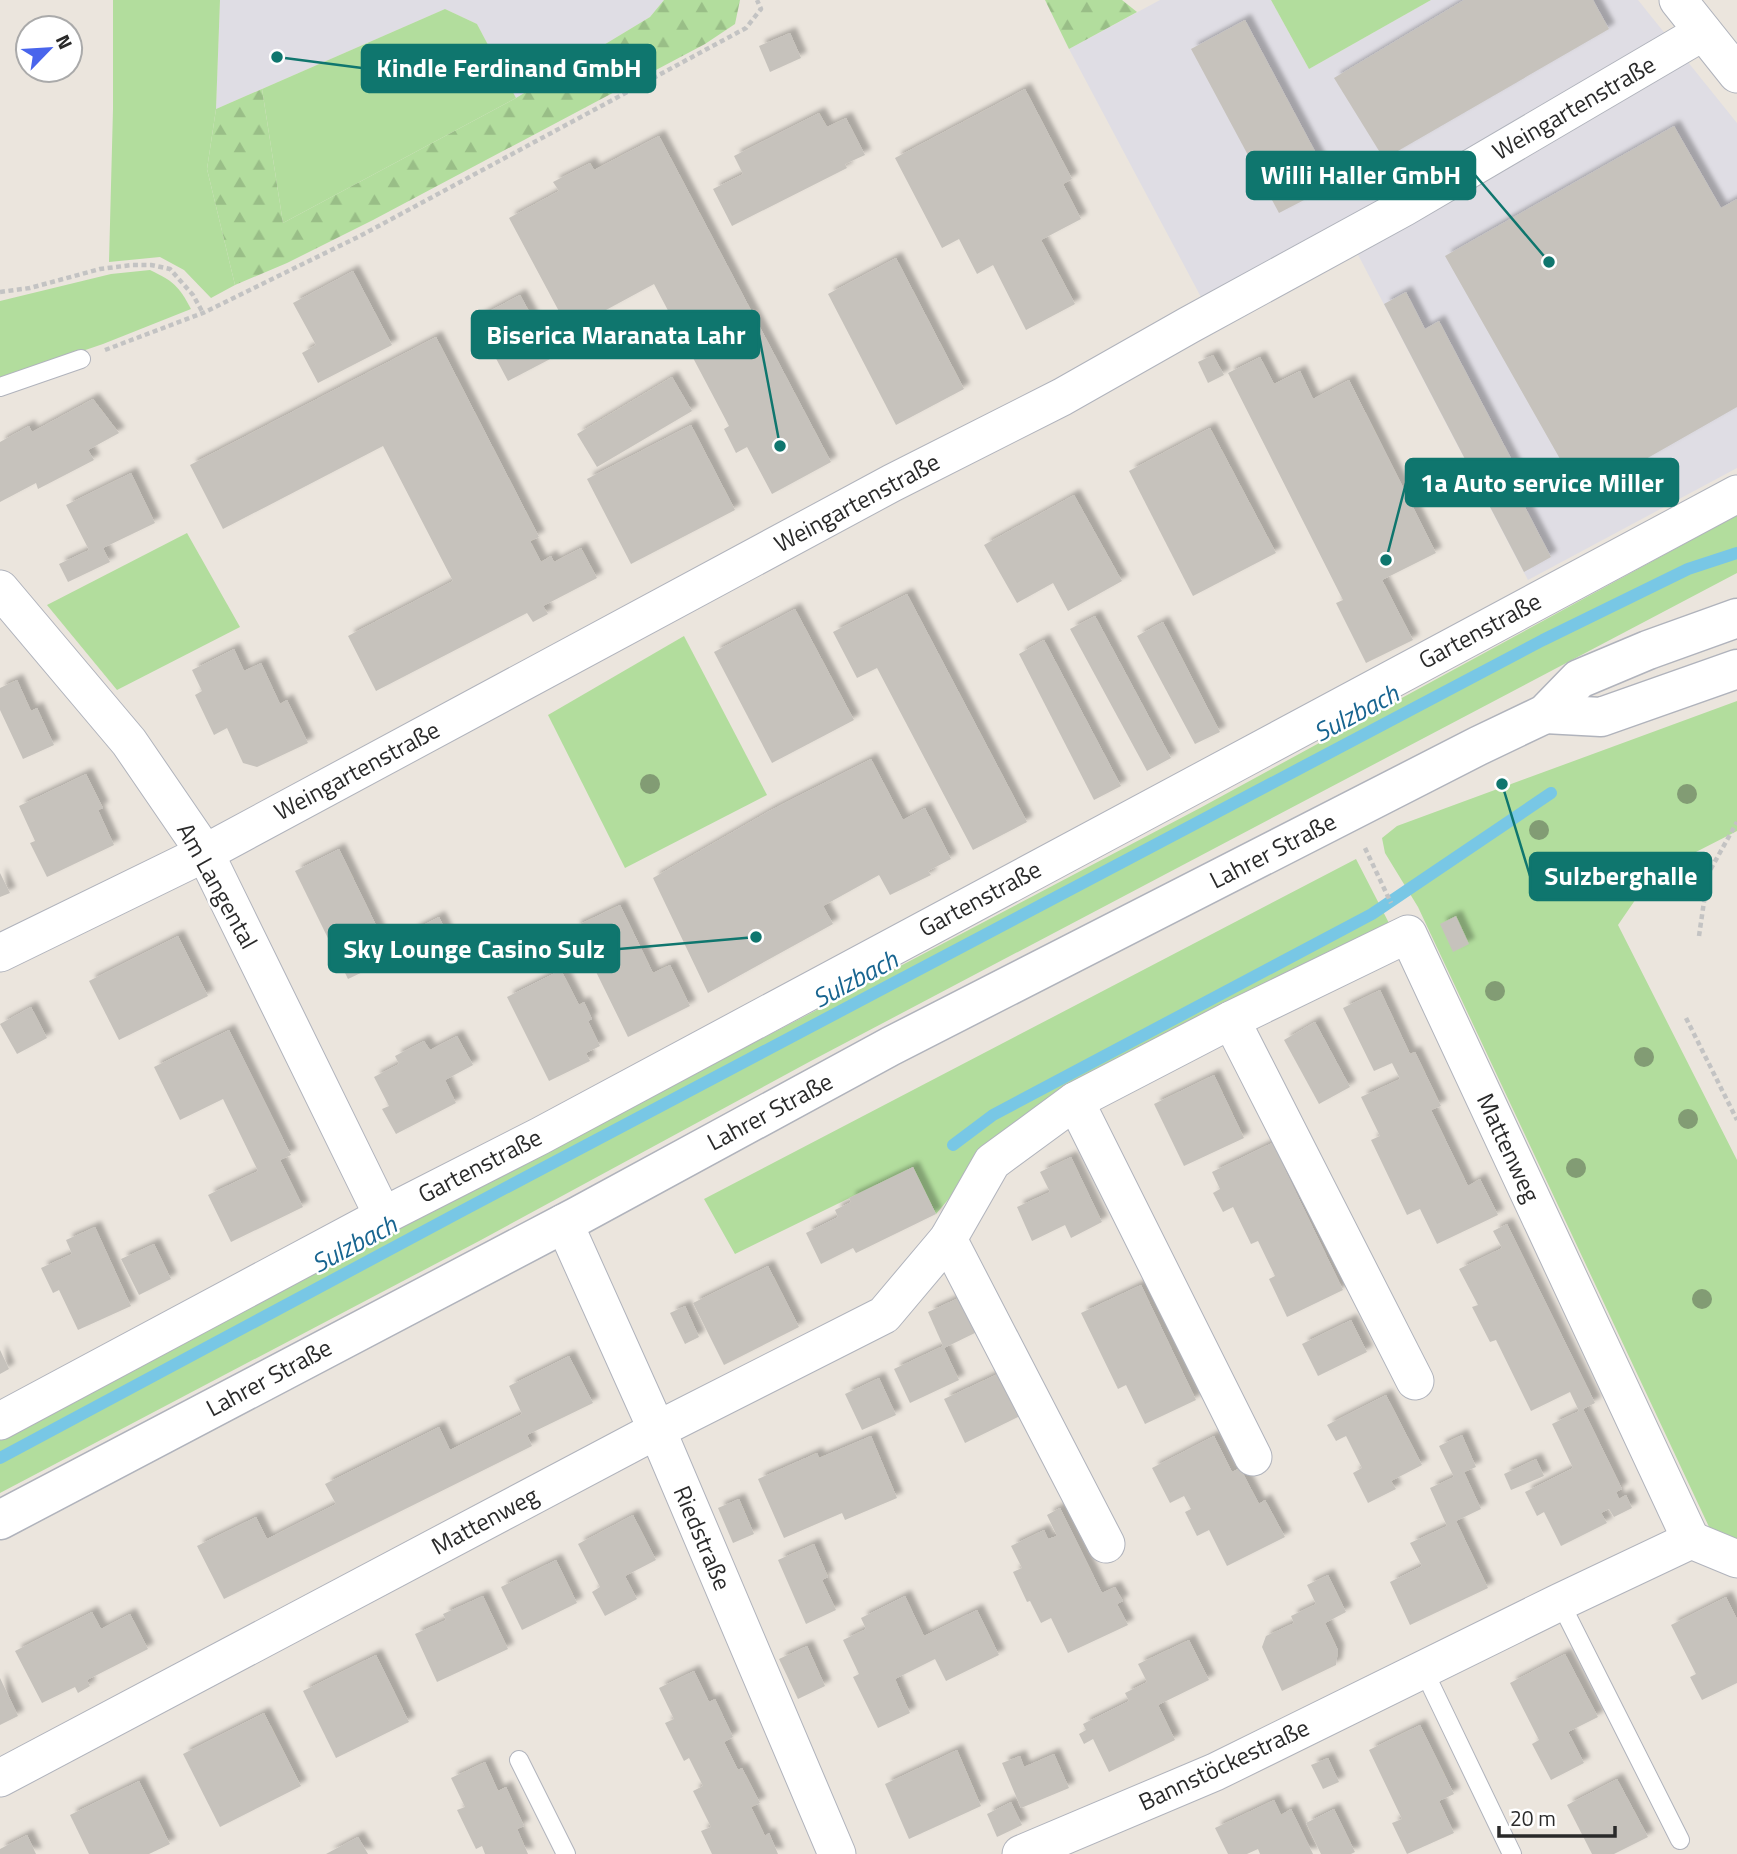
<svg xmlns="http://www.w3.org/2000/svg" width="1737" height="1854" font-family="'Titillium Web',sans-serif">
  <defs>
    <pattern id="forest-firs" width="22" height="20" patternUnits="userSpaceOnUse" patternTransform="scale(1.75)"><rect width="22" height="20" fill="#b2dd9d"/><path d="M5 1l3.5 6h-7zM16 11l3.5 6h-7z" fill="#99be87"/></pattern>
    <filter id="shadow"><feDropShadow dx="6" dy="-6" stdDeviation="2" flood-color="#0004"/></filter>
  </defs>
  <rect width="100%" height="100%" fill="#ebe5dd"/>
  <!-- industrial -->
  <g fill="#dfdde4">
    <polygon points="220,0 664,0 650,17 516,98 477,24 445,9 216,109"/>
    <polygon points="1160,0 1271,0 1309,69 1431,0 1638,0 1737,123 1737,468 1528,580 1343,226 1202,299 1069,49"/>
  </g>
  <!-- green -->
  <g fill="#b2dd9d">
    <polygon points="113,0 220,0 216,109 207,169 235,285 211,298 184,270 160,257 109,262 113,109"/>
    <polygon points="1271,0 1431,0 1309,69"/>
    <polygon points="445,9 477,24 516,98 283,223 262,89"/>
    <path d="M 150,270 C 173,281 179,286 191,309 L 103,344 L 0,379 L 0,301 L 111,274 Z"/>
    <polygon points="1737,515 1737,573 809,1062 481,1240 0,1493 0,1440 478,1186 811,1013 1200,808"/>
    <polygon points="187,533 240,627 117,690 47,605"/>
    <polygon points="684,636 767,795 625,868 548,715"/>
    <polygon points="1737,701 1737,831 1653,874 1618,925 1737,1160 1737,1540 1710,1529 1418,907 1385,853 1382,838 1397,826"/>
    <polygon points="1356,859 1391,927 969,1168 952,1195 936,1214 913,1167 735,1254 704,1199"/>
  </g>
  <!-- forest -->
  <g fill="url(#forest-firs)">
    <polygon points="664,0 740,0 735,24 705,44 373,220 287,263 235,285 207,169 216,109 262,89 283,223 516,98 650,17"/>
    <polygon points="1045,0 1122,0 1137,12 1069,49"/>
  </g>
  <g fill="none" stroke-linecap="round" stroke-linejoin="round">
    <!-- stream -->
    <g stroke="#78c7e5" stroke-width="12">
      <polyline points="953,1145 993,1115 1372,914 1551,793"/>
      <polyline points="0,1458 458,1213 1543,640 1688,569 1737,553"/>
    </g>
  </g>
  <!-- building -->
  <g fill="#c6c2bc" filter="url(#shadow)">
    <polygon points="1464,0 1593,0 1609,29 1384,159 1334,78"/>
    <polygon points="1245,20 1333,185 1279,213 1191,49"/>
    <polygon points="790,33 801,58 770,72 759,46"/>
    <polygon points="1025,89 1072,179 1063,184 1081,219 1041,240 1075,304 1026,330 993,265 977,274 959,239 942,248 895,158"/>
    <polygon points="819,113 827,127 846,118 865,155 845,164 847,168 732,226 713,189 743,174 734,156"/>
    <polygon points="1674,126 1721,208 1737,199 1737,407 1581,496 1445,256"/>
    <polygon points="659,136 831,462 772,494 747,447 736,453 724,429 729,426 654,284 569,330 509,218 559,191 553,182 590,163 594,170"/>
    <polygon points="896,258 964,389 896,425 828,294"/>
    <polygon points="353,271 392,345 318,383 302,353 316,345 293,303"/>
    <polygon points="1406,292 1425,329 1439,321 1534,502 1525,507 1551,557 1524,572 1384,304"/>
    <polygon points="520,295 554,357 508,381 475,319"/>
    <polygon points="436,337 539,537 530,541 541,562 551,556 554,562 581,548 597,578 543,606 548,614 533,622 527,613 376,691 348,636 453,581 383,446 223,529 190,465"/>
    <polygon points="1213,355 1224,375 1208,383 1198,362"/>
    <polygon points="1260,357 1274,384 1300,371 1313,399 1349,380 1436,553 1382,580 1413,640 1366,663 1336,603 1343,600 1228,373"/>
    <polygon points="672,377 692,411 597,467 577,434"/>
    <polygon points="93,399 119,433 88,450 94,460 38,489 36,483 0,502 0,442 29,426 32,432"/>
    <polygon points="691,425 735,510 631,564 587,479"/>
    <polygon points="1210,428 1276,553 1193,596 1129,471"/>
    <polygon points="131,473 155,523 103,548 110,562 68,582 59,564 89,550 66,505"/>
    <polygon points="1074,495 1122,581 1068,611 1053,583 1017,603 984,545"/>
    <polygon points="907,594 1027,822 973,850 877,668 857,678 833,632"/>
    <polygon points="795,609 854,720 772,763 714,652"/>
    <polygon points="1095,616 1171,758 1147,771 1070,629"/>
    <polygon points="1163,622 1220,732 1195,744 1137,636"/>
    <polygon points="1044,640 1121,786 1094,800 1019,654"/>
    <polygon points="234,649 244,671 261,663 280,704 287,700 308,743 257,767 243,763 227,728 214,735 195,695 202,691 192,670"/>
    <polygon points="17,680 31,711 37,708 54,745 23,759 0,710 0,688"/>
    <polygon points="871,759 903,820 925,808 951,859 928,871 931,875 890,895 879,875 823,906 833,924 708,993 653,878 771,810"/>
    <polygon points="86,774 103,808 98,810 114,845 47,877 30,843 35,841 19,806"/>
    <polygon points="339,849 392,958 348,979 295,871"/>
    <polygon points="0,873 10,893 0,897"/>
    <polygon points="620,905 653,973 670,965 690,1006 628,1037 574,927"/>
    <polygon points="1456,916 1469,944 1453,952 1440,924"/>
    <polygon points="439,917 460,958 432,972 412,931"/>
    <polygon points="178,936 208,996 119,1040 89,981"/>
    <polygon points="561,970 579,1005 584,1002 592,1019 588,1021 600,1046 586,1053 590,1061 549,1081 507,997"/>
    <polygon points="1380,990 1410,1054 1415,1052 1441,1106 1431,1110 1468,1186 1480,1179 1498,1215 1437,1244 1420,1209 1407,1215 1371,1140 1380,1136 1361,1097 1400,1079 1392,1063 1374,1071 1343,1008"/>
    <polygon points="31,1007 47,1038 17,1054 0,1024"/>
    <polygon points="1315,1022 1350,1087 1319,1104 1284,1040"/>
    <polygon points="229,1030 291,1155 280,1160 303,1207 231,1242 208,1195 258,1171 223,1099 180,1120 154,1067"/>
    <polygon points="457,1036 473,1065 445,1080 456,1103 396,1134 382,1109 389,1106 374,1077 399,1064 395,1056 424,1041 430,1050"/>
    <polygon points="1214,1075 1244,1138 1184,1166 1154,1104"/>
    <polygon points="1272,1143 1343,1290 1287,1317 1269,1279 1275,1276 1258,1241 1251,1244 1233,1207 1223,1212 1213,1193 1220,1189 1212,1172"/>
    <polygon points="1071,1157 1102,1222 1071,1238 1065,1225 1032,1241 1017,1207 1050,1192 1040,1172"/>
    <polygon points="913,1167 936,1214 856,1253 853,1248 821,1264 806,1233 838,1217 835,1210 851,1202 849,1198"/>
    <polygon points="1507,1224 1595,1403 1583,1409 1622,1489 1616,1492 1619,1499 1626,1495 1632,1508 1614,1517 1609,1509 1601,1513 1607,1523 1561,1546 1544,1512 1537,1516 1525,1492 1573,1468 1552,1424 1579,1411 1570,1392 1531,1411 1496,1340 1490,1342 1472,1307 1478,1305 1459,1269 1502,1248 1493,1231"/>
    <polygon points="95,1227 131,1306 78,1330 59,1290 53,1293 41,1268 72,1254 66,1240"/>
    <polygon points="154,1244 171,1279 139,1295 121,1259"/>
    <polygon points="768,1266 799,1327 724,1365 693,1303"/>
    <polygon points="1141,1285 1196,1400 1145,1424 1126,1385 1118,1389 1081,1313"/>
    <polygon points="963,1296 979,1331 944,1348 928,1312"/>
    <polygon points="685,1306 699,1337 685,1344 670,1313"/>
    <polygon points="1351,1320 1367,1352 1318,1376 1302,1344"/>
    <polygon points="943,1346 959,1380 910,1403 894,1369"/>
    <polygon points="0,1350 9,1369 0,1374"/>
    <polygon points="569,1356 593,1403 527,1435 532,1446 224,1599 197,1546 256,1517 267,1539 336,1504 325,1484 439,1427 450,1450 522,1414 509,1386"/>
    <polygon points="1000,1373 1020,1416 965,1443 944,1399"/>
    <polygon points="879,1378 896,1415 862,1430 845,1394"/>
    <polygon points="1386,1395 1422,1465 1391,1481 1396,1489 1368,1503 1353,1473 1362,1468 1346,1436 1336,1441 1327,1425"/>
    <polygon points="1462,1435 1476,1467 1464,1472 1481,1509 1456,1521 1488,1588 1410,1625 1390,1582 1422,1566 1410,1543 1447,1526 1430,1488 1454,1477 1439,1446"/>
    <polygon points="871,1436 897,1498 845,1520 842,1513 784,1538 758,1479 817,1453 819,1458"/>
    <polygon points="1214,1436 1232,1472 1240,1468 1259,1504 1265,1500 1285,1537 1227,1566 1209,1530 1197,1536 1185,1512 1191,1509 1184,1496 1170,1503 1152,1468"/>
    <polygon points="1536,1459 1544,1476 1511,1490 1504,1474"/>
    <polygon points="739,1499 754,1534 733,1543 718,1508"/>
    <polygon points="1060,1508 1102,1593 1115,1587 1123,1601 1117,1604 1128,1625 1068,1653 1051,1618 1041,1623 1030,1601 1027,1602 1013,1572 1022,1568 1011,1546 1044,1530 1048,1539 1057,1536 1047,1515"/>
    <polygon points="633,1515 656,1560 625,1576 637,1599 605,1616 592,1592 600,1587 578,1544"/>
    <polygon points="814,1544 828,1577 822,1580 836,1610 806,1624 778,1560"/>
    <polygon points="556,1560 577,1603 522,1630 501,1587"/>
    <polygon points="1328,1575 1346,1612 1325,1623 1338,1650 1336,1665 1282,1691 1262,1647 1266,1636 1294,1623 1291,1616 1316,1604 1307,1585"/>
    <polygon points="483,1596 508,1649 437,1682 415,1634 446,1620 443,1614"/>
    <polygon points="905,1596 924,1636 977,1610 999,1655 946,1681 935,1659 895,1679 910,1713 878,1728 853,1677 859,1674 843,1640 866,1629 861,1618"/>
    <polygon points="1726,1597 1737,1619 1737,1683 1702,1700 1690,1677 1696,1674 1671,1625"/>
    <polygon points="92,1612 101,1629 130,1614 148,1649 87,1680 90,1686 78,1693 75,1687 42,1703 15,1651"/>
    <polygon points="1189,1640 1209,1680 1158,1705 1175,1740 1109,1772 1093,1739 1084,1744 1079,1734 1086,1730 1083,1724 1129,1701 1125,1693 1147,1682 1138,1664"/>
    <polygon points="807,1646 825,1686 798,1699 779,1659"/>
    <polygon points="1565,1654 1598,1717 1568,1732 1584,1763 1551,1780 1532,1744 1539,1740 1510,1683"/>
    <polygon points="376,1655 409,1722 336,1758 303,1691"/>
    <polygon points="694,1671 709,1702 715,1699 733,1737 724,1742 738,1770 742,1768 760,1803 751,1807 765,1836 769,1833 778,1854 712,1854 701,1831 711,1827 693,1791 703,1786 689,1758 684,1761 665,1723 674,1719 659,1688"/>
    <polygon points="0,1678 18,1716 0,1725"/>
    <polygon points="264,1713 301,1786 220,1827 183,1754"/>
    <polygon points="1420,1725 1454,1794 1439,1801 1454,1833 1407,1854 1392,1823 1402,1819 1369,1750"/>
    <polygon points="957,1750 981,1806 909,1839 885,1784"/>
    <polygon points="1054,1754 1069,1788 1021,1808 1002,1763 1020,1756 1024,1767"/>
    <polygon points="1328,1758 1339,1782 1323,1789 1311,1765"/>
    <polygon points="485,1762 498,1791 506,1787 524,1826 517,1829 528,1854 485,1854 482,1846 476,1849 457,1810 465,1807 451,1778"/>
    <polygon points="1617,1779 1648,1837 1614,1854 1592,1854 1567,1805"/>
    <polygon points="139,1781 170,1844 149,1854 89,1854 70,1815"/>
    <polygon points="1274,1800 1281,1815 1291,1809 1313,1854 1260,1854 1258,1849 1247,1854 1228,1854 1215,1828"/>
    <polygon points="1011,1802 1022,1825 997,1837 987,1814"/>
    <polygon points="1334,1809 1355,1852 1351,1854 1321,1854 1306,1823"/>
    <polygon points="27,1835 36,1854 0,1854 0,1849"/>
    <polygon points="358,1837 368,1854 326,1854"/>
  </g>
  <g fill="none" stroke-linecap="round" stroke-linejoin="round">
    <!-- lane casing -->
    <g stroke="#b0b3bc" stroke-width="20">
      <g id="lane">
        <polyline points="0,387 81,359"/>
        <polyline points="1560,1602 1680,1840"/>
        <polyline points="1423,1669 1512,1854"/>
        <polyline points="519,1760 566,1854"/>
      </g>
    </g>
    <!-- street casing -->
    <g stroke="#b0b3bc" stroke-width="39">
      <g id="street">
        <polyline points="1678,0 1737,74"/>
        <polyline points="0,589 129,742 205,853 383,1216"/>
        <polyline points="0,953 205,853 892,483 1062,397 1189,325 1403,208 1703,32"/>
        <polyline points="1231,1020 1415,1381"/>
        <polyline points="1075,1101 1253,1457"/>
        <polyline points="564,1223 657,1430 837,1854"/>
        <polyline points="948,1239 1106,1544"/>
        <polyline points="0,1421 383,1216 540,1136 1737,494"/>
        <polyline points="0,1778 657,1430 884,1315 948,1239 992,1162 1075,1101 1231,1020 1408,934 1691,1540"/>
        <polyline points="1021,1854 1215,1772 1560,1602 1691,1540 1737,1559"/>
      </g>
    </g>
    <!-- secondary casing -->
    <g stroke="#b0b3bc" stroke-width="41">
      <g id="secondary">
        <polyline points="1545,714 1601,717 1737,669"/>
        <polyline points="0,1520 578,1216 891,1046 1478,746 1545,714 1579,679 1648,650 1737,618"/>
      </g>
    </g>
    <!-- path -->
    <g stroke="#c3c3c3" stroke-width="4.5" stroke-dasharray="5 3.5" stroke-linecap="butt">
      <polyline points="0,292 30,288 100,269 132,265 151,265 170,269 193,295 203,313"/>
      <polyline points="105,350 203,313 360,236 746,28 761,9 757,0"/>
      <polyline points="1365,848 1391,903"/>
      <polyline points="1699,936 1708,874 1737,822"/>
      <polyline points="1686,1018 1737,1120"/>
    </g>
    <!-- lane -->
    <use href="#lane" stroke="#fff" stroke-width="18"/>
    <!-- street -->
    <use href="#street" stroke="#fff" stroke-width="37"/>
    <!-- secondary -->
    <use href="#secondary" stroke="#fff" stroke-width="38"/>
  </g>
  <!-- trees -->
  <g fill="#829c74">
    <circle cx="650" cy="784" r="10"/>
    <circle cx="1687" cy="794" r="10"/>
    <circle cx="1539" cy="830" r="10"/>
    <circle cx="1495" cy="991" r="10"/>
    <circle cx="1644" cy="1057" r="10"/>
    <circle cx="1688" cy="1119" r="10"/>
    <circle cx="1576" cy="1168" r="10"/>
    <circle cx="1702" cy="1299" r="10"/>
  </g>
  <g text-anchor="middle" stroke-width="5" stroke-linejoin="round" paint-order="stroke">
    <!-- street labels -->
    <g font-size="24" fill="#2a2a2a" stroke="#fff">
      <text transform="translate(1574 108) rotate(-30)" y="8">Weingartenstraße</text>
      <text transform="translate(857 503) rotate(-28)" y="8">Weingartenstraße</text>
      <text transform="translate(1480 631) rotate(-28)" y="8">Gartenstraße</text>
      <text transform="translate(357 771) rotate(-28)" y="8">Weingartenstraße</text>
      <text transform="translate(1273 851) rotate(-27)" y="8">Lahrer Straße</text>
      <text transform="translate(217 886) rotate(61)" y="8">Am Langental</text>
      <text transform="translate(980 899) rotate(-28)" y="8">Gartenstraße</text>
      <text transform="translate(770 1112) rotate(-28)" y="8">Lahrer Straße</text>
      <text transform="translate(1508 1148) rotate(65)" y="8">Mattenweg</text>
      <text transform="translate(480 1166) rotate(-27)" y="8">Gartenstraße</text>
      <text transform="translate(269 1378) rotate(-28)" y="8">Lahrer Straße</text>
      <text transform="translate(485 1521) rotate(-28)" y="8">Mattenweg</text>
      <text transform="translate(702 1538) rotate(67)" y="8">Riedstraße</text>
      <text transform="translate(1224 1765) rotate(-25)" y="8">Bannstöckestraße</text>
    </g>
    <!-- water labels -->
    <g font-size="26" font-style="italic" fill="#186590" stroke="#fff">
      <text transform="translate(1356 713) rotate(-28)" y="9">Sulzbach</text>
      <text transform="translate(855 979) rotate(-28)" y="9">Sulzbach</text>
      <text transform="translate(354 1244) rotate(-28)" y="9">Sulzbach</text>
    </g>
  </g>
  <!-- callouts -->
  <path fill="none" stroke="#0f766e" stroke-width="2.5" d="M277 57L362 68M1549 262L1475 175M780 446L759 335M1386 560L1406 483M1502 784L1530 876M756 937L619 949"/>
  <g fill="#0f766e" stroke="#fff" stroke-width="2.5">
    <circle cx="277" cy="57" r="7"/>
    <circle cx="1549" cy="262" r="7"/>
    <circle cx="780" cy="446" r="7"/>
    <circle cx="1386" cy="560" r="7"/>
    <circle cx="1502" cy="784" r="7"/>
    <circle cx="756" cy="937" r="7"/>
  </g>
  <g fill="#0f766e" stroke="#0f766e" stroke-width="2.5">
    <rect x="362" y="45" width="293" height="47" rx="7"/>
    <rect x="1247" y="152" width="228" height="47" rx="7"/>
    <rect x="472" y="311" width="287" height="47" rx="7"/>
    <rect x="1406" y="459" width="272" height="47" rx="7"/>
    <rect x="1530" y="853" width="181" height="47" rx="7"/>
    <rect x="329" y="925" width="290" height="47" rx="7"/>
  </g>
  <g font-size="26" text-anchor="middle" font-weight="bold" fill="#fff">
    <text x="509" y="77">Kindle Ferdinand GmbH</text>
    <text x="1361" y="184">Willi Haller GmbH</text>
    <text x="616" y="344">Biserica Maranata Lahr</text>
    <text x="1542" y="492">1a Auto service Miller</text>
    <text x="1621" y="885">Sulzberghalle</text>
    <text x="474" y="958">Sky Lounge Casino Sulz</text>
  </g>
  <!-- north arrow -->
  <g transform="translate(49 49) rotate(65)"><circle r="33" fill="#ffffff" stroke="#aaaaaa" stroke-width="2"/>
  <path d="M0-5L12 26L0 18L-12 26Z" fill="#4965ec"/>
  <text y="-10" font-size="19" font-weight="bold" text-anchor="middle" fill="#2a2a2a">N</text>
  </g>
  <!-- scale -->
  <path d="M1499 1826v10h116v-10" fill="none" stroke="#2a2a2a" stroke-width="3.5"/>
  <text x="1510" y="1826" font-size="21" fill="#2a2a2a" stroke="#ffffff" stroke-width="5" paint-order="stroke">20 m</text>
</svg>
